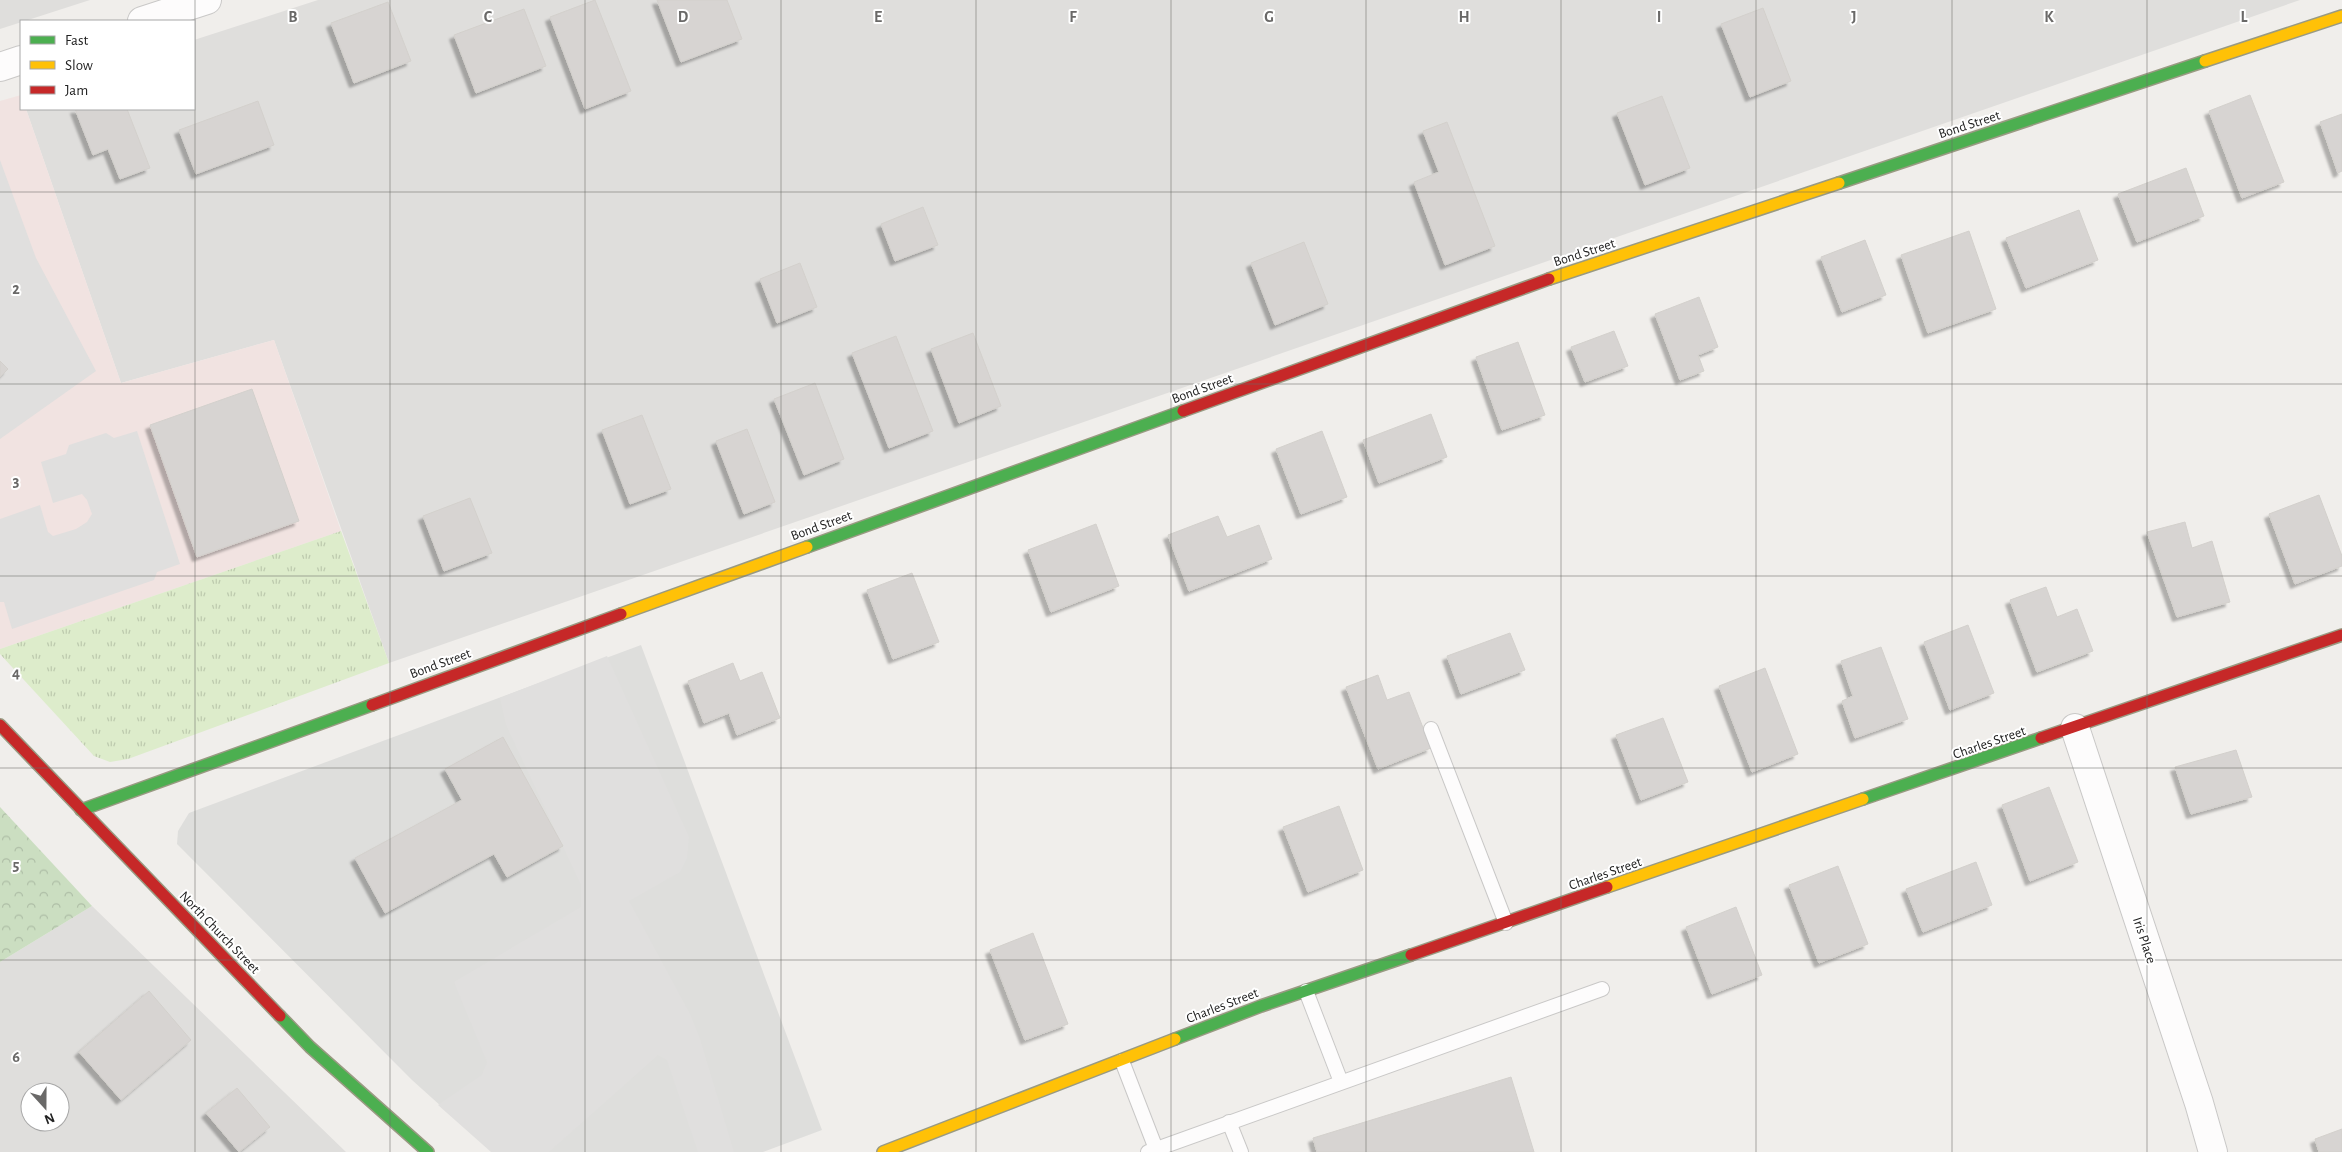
<svg xmlns="http://www.w3.org/2000/svg" width="2342" height="1152" font-family="'Alegreya Sans',sans-serif">
  <defs>
    <pattern id="grass-tufts" width="24" height="20" patternUnits="userSpaceOnUse" patternTransform="scale(1.25)"><rect width="24" height="20" fill="#ddeccb"/><path d="M3 7l-1-3M5 7V3M7 7l1-3M15 17l-1-3M17 17v-4M19 17l1-3" fill="none" stroke="#bdcaae"/></pattern>
    <pattern id="forest-crowns" width="20" height="18" patternUnits="userSpaceOnUse" patternTransform="scale(1.25)"><rect width="20" height="18" fill="#cbdec1"/><path d="M2 6a3 3 0 1 1 6 0M12 15a3 3 0 1 1 6 0" fill="none" stroke="#aebea6"/></pattern>
    <filter id="shadow"><feDropShadow dx="-4.5" dy="4.5" stdDeviation="1" flood-color="#0004"/></filter>
  </defs>
  <rect width="100%" height="100%" fill="#f0eeeb"/>
  <!-- residential -->
  <g fill="#dfdedc" fill-rule="evenodd">
    <polygon points="0,0 90,0 0,29"/>
    <polygon points="318,0 2300,0 389,663 274,340 121,383 26,109 194,109 194,40"/>
    <path d="M 92,906 L 346,1152 L 0,1152 L 0,962 ZM 30,1092 L 60,1092 L 60,1122 L 30,1122 Z"/>
  </g>
  <!-- commercial -->
  <polygon fill="#f1e3e1" points="21,95 21,109 26,109 121,383 274,340 341,531 0,649 0,101"/>
  <!-- religious -->
  <polygon fill="#dededc" points="641,645 822,1130 763,1152 492,1152 412,1080 177,844 178,831 189,813"/>
  <!-- grass -->
  <polygon fill="url(#grass-tufts)" points="341,531 389,663 128,759 110,762 94,756 0,654 0,649"/>
  <!-- forest -->
  <polygon fill="url(#forest-crowns)" points="0,807 92,906 0,962"/>
  <!-- parking -->
  <g fill="#e0dfde">
    <polygon points="0,160 36,258 96,371 0,439 0,377 8,369 0,361"/>
    <polygon points="137,431 180,564 157,572 154,580 12,629 4,602 0,602 0,519 40,505 48,532 53,536 76,529 87,522 92,514 87,500 82,494 53,503 41,462 66,454 69,445 106,433 114,438"/>
    <polygon points="607,656 689,837 687,858 680,872 629,901 690,1014 700,1039 734,1152 698,1152 667,1060 658,1055 549,1152 491,1152 438,1105 482,1075 487,1062 454,982 581,907 581,885 506,725 500,698"/>
  </g>
  <!-- building -->
  <g fill="#d7d4d2" stroke="#d3d0cc" filter="url(#shadow)">
    <polygon points="595,0 631,91 585,109 550,17"/>
    <polygon points="657,0 727,0 742,39 681,62"/>
    <polygon points="388,2 411,61 354,83 331,23"/>
    <polygon points="1763,8 1791,81 1750,97 1721,24"/>
    <polygon points="524,9 546,66 476,93 454,35"/>
    <polygon points="2250,95 2284,182 2242,198 2209,111"/>
    <polygon points="1662,96 1690,168 1645,185 1617,113"/>
    <polygon points="258,101 274,145 196,174 179,130"/>
    <polygon points="75,109 127,109 150,168 120,179 108,149 93,155"/>
    <polygon points="2342,114 2342,171 2338,173 2320,122"/>
    <polygon points="1447,122 1495,246 1445,265 1414,182 1439,172 1423,131"/>
    <polygon points="2186,168 2204,216 2137,242 2118,194"/>
    <polygon points="923,207 938,245 895,261 881,224"/>
    <polygon points="2079,210 2098,260 2026,288 2006,238"/>
    <polygon points="1969,231 1996,309 1928,333 1901,255"/>
    <polygon points="1865,240 1886,295 1842,312 1821,257"/>
    <polygon points="1304,242 1328,304 1275,325 1251,263"/>
    <polygon points="800,263 817,307 777,323 760,279"/>
    <polygon points="1699,297 1718,347 1698,355 1704,371 1680,380 1655,314"/>
    <polygon points="1614,331 1628,366 1585,382 1571,347"/>
    <polygon points="973,333 1001,406 959,423 931,349"/>
    <polygon points="896,336 933,431 889,448 852,353"/>
    <polygon points="1518,342 1545,415 1502,430 1476,357"/>
    <polygon points="0,361 8,369 0,377"/>
    <polygon points="815,383 844,459 804,475 774,399"/>
    <polygon points="252,389 299,521 197,557 150,425"/>
    <polygon points="1431,414 1447,457 1379,483 1363,440"/>
    <polygon points="642,415 671,489 630,504 602,430"/>
    <polygon points="747,429 775,502 744,514 716,441"/>
    <polygon points="1322,431 1347,497 1301,514 1276,449"/>
    <polygon points="2319,495 2342,556 2342,566 2295,584 2269,514"/>
    <polygon points="470,498 492,553 444,571 423,516"/>
    <polygon points="1218,516 1227,537 1259,525 1272,559 1189,591 1168,535"/>
    <polygon points="2185,522 2192,548 2212,541 2230,602 2177,617 2147,532"/>
    <polygon points="1096,524 1119,586 1051,612 1028,550"/>
    <polygon points="912,573 939,642 893,659 867,590"/>
    <polygon points="2046,587 2057,617 2077,609 2093,651 2037,672 2010,600"/>
    <polygon points="1968,625 1994,693 1950,710 1924,642"/>
    <polygon points="1510,633 1525,670 1461,694 1447,656"/>
    <polygon points="1881,647 1908,719 1855,738 1842,701 1853,696 1841,661"/>
    <polygon points="733,663 740,681 762,672 780,718 737,735 729,713 704,723 688,681"/>
    <polygon points="1765,668 1798,754 1752,772 1719,686"/>
    <polygon points="1378,675 1387,700 1409,692 1431,748 1378,769 1346,687"/>
    <polygon points="1663,718 1688,782 1641,800 1616,735"/>
    <polygon points="503,737 563,846 507,877 494,854 385,913 355,858 462,800 445,769"/>
    <polygon points="2236,750 2252,797 2191,814 2175,767"/>
    <polygon points="2049,787 2078,862 2030,881 2002,805"/>
    <polygon points="1339,806 1363,870 1308,892 1283,827"/>
    <polygon points="1976,862 1992,905 1923,932 1906,889"/>
    <polygon points="1838,866 1868,944 1819,963 1789,885"/>
    <polygon points="1736,907 1762,975 1712,994 1686,927"/>
    <polygon points="1033,933 1068,1024 1025,1040 990,950"/>
    <polygon points="149,991 191,1040 121,1100 79,1052"/>
    <polygon points="1511,1077 1534,1152 1317,1152 1313,1138"/>
    <polygon points="237,1088 270,1127 239,1152 206,1113"/>
    <polygon points="2342,1129 2342,1152 2319,1152 2315,1139"/>
  </g>
  <g fill="none" stroke-linecap="round" stroke-linejoin="round">
    <!-- lane casing -->
    <g stroke="#c9c8c7" stroke-width="16">
      <g id="lane">
        <polyline points="1431,729 1506,923"/>
        <polyline points="1306,991 1341,1082"/>
        <polyline points="1122,1061 1156,1149"/>
        <polyline points="1229,1122 1241,1152"/>
        <polyline points="1148,1152 1602,989"/>
      </g>
    </g>
    <!-- street casing -->
    <g stroke="#c9c8c7" stroke-width="30">
      <g id="street">
        <polyline points="142,21 207,0"/>
        <polyline points="0,67 21,60"/>
        <polyline points="2075,728 2199,1103 2213,1152"/>
      </g>
    </g>
    <!-- fast casing -->
    <g stroke="#999a82" stroke-width="14">
      <g id="fast">
        <polyline points="1839,183 2205,61"/>
        <polyline points="807,547 1183,411"/>
        <polyline points="1863,799 2041,738"/>
        <polyline points="81,810 372,705"/>
        <polyline points="280,1016 310,1047 428,1152"/>
        <polyline points="1175,1039 1261,1006 1411,955"/>
      </g>
    </g>
    <!-- slow casing -->
    <g stroke="#999a82" stroke-width="14">
      <g id="slow">
        <polyline points="2205,61 2342,16"/>
        <polyline points="1549,279 1839,183"/>
        <polyline points="621,614 807,547"/>
        <polyline points="1607,887 1863,799"/>
        <polyline points="883,1152 1175,1039"/>
      </g>
    </g>
    <!-- jam casing -->
    <g stroke="#999a82" stroke-width="14">
      <g id="jam">
        <polyline points="1183,411 1549,279"/>
        <polyline points="372,705 621,614"/>
        <polyline points="0,725 280,1016"/>
        <polyline points="2041,738 2342,635"/>
        <polyline points="1411,955 1607,887"/>
      </g>
    </g>
    <!-- lane -->
    <use href="#lane" stroke="#fdfcfc" stroke-width="14"/>
    <!-- street -->
    <use href="#street" stroke="#fdfcfc" stroke-width="28"/>
    <!-- fast -->
    <use href="#fast" stroke="#4caf50" stroke-width="11"/>
    <!-- slow -->
    <use href="#slow" stroke="#ffc107" stroke-width="11"/>
    <!-- jam -->
    <use href="#jam" stroke="#c62828" stroke-width="11"/>
  </g>
  <!-- grid -->
  <path fill="none" stroke="#6a6968" stroke-width="1" stroke-opacity="0.55" d="M 195,0 L 195,1152M 390,0 L 390,1152M 585,0 L 585,1152M 781,0 L 781,1152M 976,0 L 976,1152M 1171,0 L 1171,1152M 1366,0 L 1366,1152M 1561,0 L 1561,1152M 1756,0 L 1756,1152M 1952,0 L 1952,1152M 2147,0 L 2147,1152M 0,192 L 2342,192M 0,384 L 2342,384M 0,576 L 2342,576M 0,768 L 2342,768M 0,960 L 2342,960"/>
  <g text-anchor="middle" stroke-width="4" stroke-linejoin="round" paint-order="stroke">
    <!-- street labels -->
    <g font-size="14" fill="#222" stroke="#fff">
      <text transform="translate(1969 124) rotate(-18)" y="5">Bond Street</text>
      <text transform="translate(1584 252) rotate(-18)" y="5">Bond Street</text>
      <text transform="translate(1202 388) rotate(-20)" y="5">Bond Street</text>
      <text transform="translate(821 525) rotate(-20)" y="5">Bond Street</text>
      <text transform="translate(440 663) rotate(-20)" y="5">Bond Street</text>
      <text transform="translate(1989 742) rotate(-19)" y="5">Charles Street</text>
      <text transform="translate(1605 873) rotate(-19)" y="5">Charles Street</text>
      <text transform="translate(220 932) rotate(46)" y="5">North Church Street</text>
      <text transform="translate(2145 940) rotate(72)" y="5">Iris Place</text>
      <text transform="translate(1222 1005) rotate(-21)" y="5">Charles Street</text>
    </g>
  </g>
  <g font-size="16" text-anchor="middle" font-weight="bold" fill="#6a6968" stroke="#fff" stroke-width="4" stroke-linejoin="round" paint-order="stroke">
    <text x="293" y="22">B</text>
    <text x="488" y="22">C</text>
    <text x="683" y="22">D</text>
    <text x="878" y="22">E</text>
    <text x="1073" y="22">F</text>
    <text x="1269" y="22">G</text>
    <text x="1464" y="22">H</text>
    <text x="1659" y="22">I</text>
    <text x="1854" y="22">J</text>
    <text x="2049" y="22">K</text>
    <text x="2244" y="22">L</text>
    <text x="16" y="294">2</text>
    <text x="16" y="486">3</text>
    <text x="16" y="678">4</text>
    <text x="16" y="870">5</text>
    <text x="16" y="1062">6</text>
  </g>
  <!-- legend -->
  <rect x="20" y="20" width="175" height="90" fill="#ffffff" stroke="#a7a7a7"/>
  <rect x="30" y="36" width="25" height="8" fill="#4caf50" stroke="#a7a7a7"/>
  <text x="65" y="45" font-size="15" fill="#222222">Fast</text>
  <rect x="30" y="61" width="25" height="8" fill="#ffc107" stroke="#a7a7a7"/>
  <text x="65" y="70" font-size="15" fill="#222222">Slow</text>
  <rect x="30" y="86" width="25" height="8" fill="#c62828" stroke="#a7a7a7"/>
  <text x="65" y="95" font-size="15" fill="#222222">Jam</text>
  <!-- north arrow -->
  <g transform="translate(45 1107) rotate(159)"><circle r="24" fill="#ffffff" stroke="#a7a7a7"/>
  <path d="M0-4L9 19L0 12L-9 19Z" fill="#6a6968"/>
  <text y="-8" font-size="14" font-weight="bold" text-anchor="middle" fill="#222222">N</text>
  </g>
</svg>
